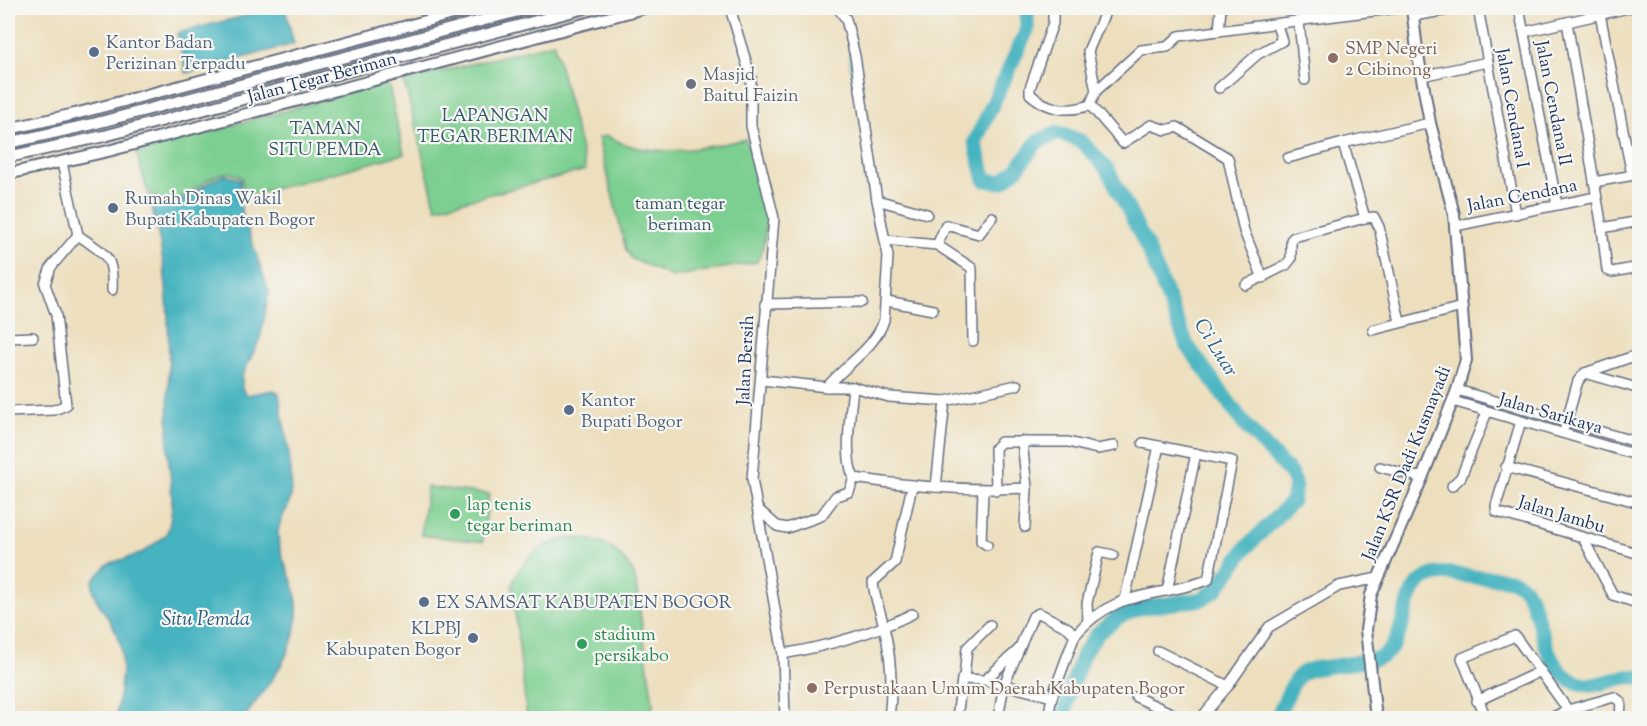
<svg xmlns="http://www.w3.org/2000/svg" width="1647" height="726" font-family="'Sorts Mill Goudy',serif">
  <rect width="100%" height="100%" fill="#f6f6f2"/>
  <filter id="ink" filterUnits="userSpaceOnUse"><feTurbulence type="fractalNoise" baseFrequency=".0167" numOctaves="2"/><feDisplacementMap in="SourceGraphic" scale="12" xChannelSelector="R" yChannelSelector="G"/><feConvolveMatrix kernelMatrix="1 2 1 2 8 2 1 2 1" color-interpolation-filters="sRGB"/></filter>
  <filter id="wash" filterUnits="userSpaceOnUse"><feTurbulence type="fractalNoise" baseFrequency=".008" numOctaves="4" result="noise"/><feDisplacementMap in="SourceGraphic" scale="24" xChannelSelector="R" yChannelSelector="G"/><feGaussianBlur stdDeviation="1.35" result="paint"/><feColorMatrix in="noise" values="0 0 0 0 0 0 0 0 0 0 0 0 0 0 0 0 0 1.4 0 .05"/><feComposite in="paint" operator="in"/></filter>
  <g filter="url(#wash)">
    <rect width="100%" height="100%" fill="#eddfbe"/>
    <!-- green -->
    <g fill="#7ccf90" stroke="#4c7f77" stroke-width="1.5">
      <polygon points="554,43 586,170 436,208 404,81"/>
      <path d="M 388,82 L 404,154 L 244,197 L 242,178 C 206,154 185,227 147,190 L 136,152 Z"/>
      <path d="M 607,136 C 650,161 701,149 746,139 C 758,177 777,224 757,262 L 672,277 L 632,259 L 626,250 L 598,138 Z"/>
      <polygon points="427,487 489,494 483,542 421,535"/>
      <path d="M 579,538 C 604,540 624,553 635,577 L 653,703 L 651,718 L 527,718 L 512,585 C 523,555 547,538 579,538 Z"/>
    </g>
    <!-- water -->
    <g fill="#45b3c0" stroke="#30718f" stroke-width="1.5">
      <polygon points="276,8 285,8 294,44 186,73 177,33"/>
      <path d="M 225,175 L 240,179 L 241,209 L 269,292 L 260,339 L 242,376 L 242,389 L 247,395 L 273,390 L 279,394 C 283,422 294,468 291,495 C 290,509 278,518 278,534 C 278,555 290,571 295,591 C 307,642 271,680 244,718 L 116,718 C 119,693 126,664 119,639 C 113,617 90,603 93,580 L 108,564 L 142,553 L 166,535 C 178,508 168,472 168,444 C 168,356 175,281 148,195 C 187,217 193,184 225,175 Z"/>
    </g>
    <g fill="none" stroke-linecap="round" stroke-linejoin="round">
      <!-- stream -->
      <polyline stroke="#45b3c0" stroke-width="2" points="849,51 853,84"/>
      <!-- river -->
      <g stroke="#45b3c0" stroke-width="15">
        <polyline points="1027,8 1027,30 975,142 985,180 1002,182 1017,169 1037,142 1058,133 1081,141 1108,170 1147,247 1187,345 1245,425 1292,475 1295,487 1292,501 1246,548 1216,590 1202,599 1139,608 1119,617 1098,633 1083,654 1068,697 1064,718"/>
        <path d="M 1277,718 C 1304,657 1297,674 1357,662 C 1365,661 1376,660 1383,656 C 1409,637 1400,592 1426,578 C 1441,570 1458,575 1475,577 C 1487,578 1505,577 1516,582 C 1545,595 1534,668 1578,683 C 1600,691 1618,672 1640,678"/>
      </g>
    </g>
  </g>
  <g filter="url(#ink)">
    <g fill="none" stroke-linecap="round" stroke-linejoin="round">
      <!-- minor casing -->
      <g stroke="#646d80" stroke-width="12">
        <g id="minor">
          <polyline points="730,8 751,78 751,126 774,218 752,479 783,654 785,718"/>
          <path d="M 1053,8 L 1053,23 L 1030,88 L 1030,94 C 1048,110 1067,113 1090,105"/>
          <polyline points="1107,8 1088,51 1096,91 1090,105 1123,143 1151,125 1166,130 1177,127 1228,158 1244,231 1263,278"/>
          <polyline points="1478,8 1516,214"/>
          <polyline points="1519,8 1557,205"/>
          <polyline points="1600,14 1632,175"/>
          <polyline points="1413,16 1461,8"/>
          <polyline points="1299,22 1305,80"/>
          <polyline points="1567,22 1602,228 1607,270 1612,272 1640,267"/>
          <polyline points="1219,31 1221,8"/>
          <polyline points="1524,32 1628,8"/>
          <polyline points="1421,76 1488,62"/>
          <polyline points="1219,88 1258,54 1282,41 1277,25"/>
          <polyline points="1096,91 1141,50 1167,47 1179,36 1398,8"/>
          <polyline points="1343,143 1430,123"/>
          <polyline points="1288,158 1343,143 1365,218 1374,217 1379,227 1400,322"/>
          <path d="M 62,163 L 78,235 C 105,255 114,254 112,290"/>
          <polyline points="1594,182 1640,174"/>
          <polyline points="877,200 927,214"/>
          <polyline points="1455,226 1596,197"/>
          <polyline points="1602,228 1640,221"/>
          <polyline points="885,240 937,245 946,225 979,234 992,217"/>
          <polyline points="937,245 972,268 973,341"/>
          <polyline points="1246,285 1286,265 1291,259 1291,240 1294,237 1365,218"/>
          <polyline points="887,301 933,310"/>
          <polyline points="8,303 8,313"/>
          <polyline points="765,304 862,302"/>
          <polyline points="1373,330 1462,307"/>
          <polyline points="8,338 33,337"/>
          <polyline points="1585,373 1640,354"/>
          <polyline points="1585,373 1640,389"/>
          <path d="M 762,380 L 827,387 C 845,365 876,347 884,320 L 888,256 L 877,200 L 855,56 L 846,19 L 838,8"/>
          <polyline points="827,387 853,387 889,397 945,401"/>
          <path d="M 853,387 C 851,410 843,457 854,478 C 912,487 968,491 1027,488"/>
          <polyline points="1457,390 1640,443"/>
          <polyline points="1453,401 1640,456"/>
          <polyline points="8,412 54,410 66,405 56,315 45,284 51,267 78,235"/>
          <polyline points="1521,421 1496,506 1497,512 1640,554"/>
          <polyline points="1565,426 1578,381 1585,373"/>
          <polyline points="1022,441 1027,488 1025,527"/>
          <polyline points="1380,467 1422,478"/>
          <polyline points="1506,467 1640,503"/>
          <polyline points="1452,486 1461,477 1487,412"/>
          <polyline points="936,487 945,401 1017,385"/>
          <polyline points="996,490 995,448 1001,442 1068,442 1097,449 1114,446"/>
          <polyline points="983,491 981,541 987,545"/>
          <polyline points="759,510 777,526 787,528 821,516 836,496 849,492 854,478"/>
          <polyline points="1583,538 1613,595 1640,604"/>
          <polyline points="1167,591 1196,453"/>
          <polyline points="1125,599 1159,446"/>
          <polyline points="1088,621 1087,603 1099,552 1113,555"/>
          <path d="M 1075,635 C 1116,588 1155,599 1208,580 L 1232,461 L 1143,443"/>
          <polyline points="1158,651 1228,686"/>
          <path d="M 783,654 C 827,646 872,634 912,614"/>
          <polyline points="964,678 967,648 990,625"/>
          <polyline points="985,680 1052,697"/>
          <polyline points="1136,697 1182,718"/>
          <polyline points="1477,701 1541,671"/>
          <path d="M 889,718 C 893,688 891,654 883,623 C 880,609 874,597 873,582 L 895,562 L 912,486"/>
          <polyline points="957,718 962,679 985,680 1018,650"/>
          <polyline points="998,718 1004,685 1033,616 1039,613 1068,628 1075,635 1052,697 1048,718"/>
          <polyline points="1201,718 1228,686 1269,627 1339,586 1378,578"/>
          <polyline points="1486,718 1462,658 1515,636 1568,710 1568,718"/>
          <polyline points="1551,718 1568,710 1614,697 1621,702 1620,718"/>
        </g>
      </g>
      <!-- major casing -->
      <g stroke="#646d80" stroke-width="14">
        <g id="major">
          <polyline points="8,129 75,114 475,8"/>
          <polyline points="8,143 93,124 530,8"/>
          <polyline points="8,157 104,136 585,8"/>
          <polyline points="8,174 108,151 644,8"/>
          <polyline points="1376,718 1366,630 1371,595 1422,478 1457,390 1466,360 1454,214 1430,123 1417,50 1412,8"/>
        </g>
      </g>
      <!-- minor -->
      <use href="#minor" stroke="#fff" stroke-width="9"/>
      <!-- major -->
      <use href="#major" stroke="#fff" stroke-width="10"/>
    </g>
  </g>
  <!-- markers -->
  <g fill="#5c6f8a" stroke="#f6f6f2" stroke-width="2">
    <circle cx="94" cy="52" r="6"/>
    <circle cx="113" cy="208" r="6"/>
    <circle cx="569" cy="410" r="6"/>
    <circle cx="424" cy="602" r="6"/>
    <circle cx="473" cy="638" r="6"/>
  </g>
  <g fill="#8d6e63" stroke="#f6f6f2" stroke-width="2">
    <circle cx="1333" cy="58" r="6"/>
    <circle cx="812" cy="688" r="6"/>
  </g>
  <circle fill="#6b7280" stroke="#f6f6f2" stroke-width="2" cx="691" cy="84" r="6"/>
  <g fill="#2e9e5b" stroke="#f6f6f2" stroke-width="2">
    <circle cx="455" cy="514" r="6"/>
    <circle cx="582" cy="644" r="6"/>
  </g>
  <g text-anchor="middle" stroke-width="4.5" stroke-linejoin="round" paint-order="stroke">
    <!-- service labels -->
    <g font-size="18" fill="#4e5e75" stroke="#f6f6f2" text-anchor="start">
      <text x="106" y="48">Kantor Badan<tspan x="106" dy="21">Perizinan Terpadu</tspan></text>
      <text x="125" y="204">Rumah Dinas Wakil<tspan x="125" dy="21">Bupati Kabupaten Bogor</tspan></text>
      <text x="581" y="406">Kantor<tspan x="581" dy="21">Bupati Bogor</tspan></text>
      <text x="436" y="608">EX SAMSAT KABUPATEN BOGOR</text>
      <text x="461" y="634" text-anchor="end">KLPBJ<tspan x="461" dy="21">Kabupaten Bogor</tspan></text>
    </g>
    <!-- education labels -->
    <g font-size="18" fill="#785e54" stroke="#f6f6f2" text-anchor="start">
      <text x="1345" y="54">SMP Negeri<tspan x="1345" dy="21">2 Cibinong</tspan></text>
      <text x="824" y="694">Perpustakaan Umum Daerah Kabupaten Bogor</text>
    </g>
    <!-- worship labels -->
    <g font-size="18" fill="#5b616d" stroke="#f6f6f2" text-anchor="start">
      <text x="703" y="80">Masjid<tspan x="703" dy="21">Baitul Faizin</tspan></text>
    </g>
    <!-- street labels -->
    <g font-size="18" fill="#1b2f5e" stroke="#f6f6f2">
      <text transform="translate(322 77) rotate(-15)" y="6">Jalan Tegar Beriman</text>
      <text transform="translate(1554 103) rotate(79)" y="6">Jalan Cendana II</text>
      <text transform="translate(1513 108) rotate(80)" y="6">Jalan Cendana I</text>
      <text transform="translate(1522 195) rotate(-11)" y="6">Jalan Cendana</text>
      <text transform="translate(745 360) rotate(-87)" y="6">Jalan Bersih</text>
      <text transform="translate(1551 413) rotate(16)" y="6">Jalan Sarikaya</text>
      <text transform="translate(1406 463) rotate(-68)" y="6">Jalan KSR Dadi Kusmayadi</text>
      <text transform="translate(1562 514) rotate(17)" y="6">Jalan Jambu</text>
    </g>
    <!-- park labels -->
    <g font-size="18" fill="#33576a" stroke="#f6f6f2">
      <text x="495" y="121">LAPANGAN<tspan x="495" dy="21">TEGAR BERIMAN</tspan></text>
      <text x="325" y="134">TAMAN<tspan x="325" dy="21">SITU PEMDA</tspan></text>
      <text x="680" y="209">taman tegar<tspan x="680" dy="21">beriman</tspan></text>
    </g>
    <!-- leisure labels -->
    <g font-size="18" fill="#27864d" stroke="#f6f6f2" text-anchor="start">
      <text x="467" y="510">lap tenis<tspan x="467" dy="21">tegar beriman</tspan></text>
      <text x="594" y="640">stadium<tspan x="594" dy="21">persikabo</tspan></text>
    </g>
    <!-- water labels -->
    <g font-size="20" font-style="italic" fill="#2a5d80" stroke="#f6f6f2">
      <text transform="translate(1217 347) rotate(58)" y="7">Ci Luar</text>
      <text x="206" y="625">Situ Pemda</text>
    </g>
  </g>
  <!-- margin -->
  <rect width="1647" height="726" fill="none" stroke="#f6f6f2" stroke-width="30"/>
</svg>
